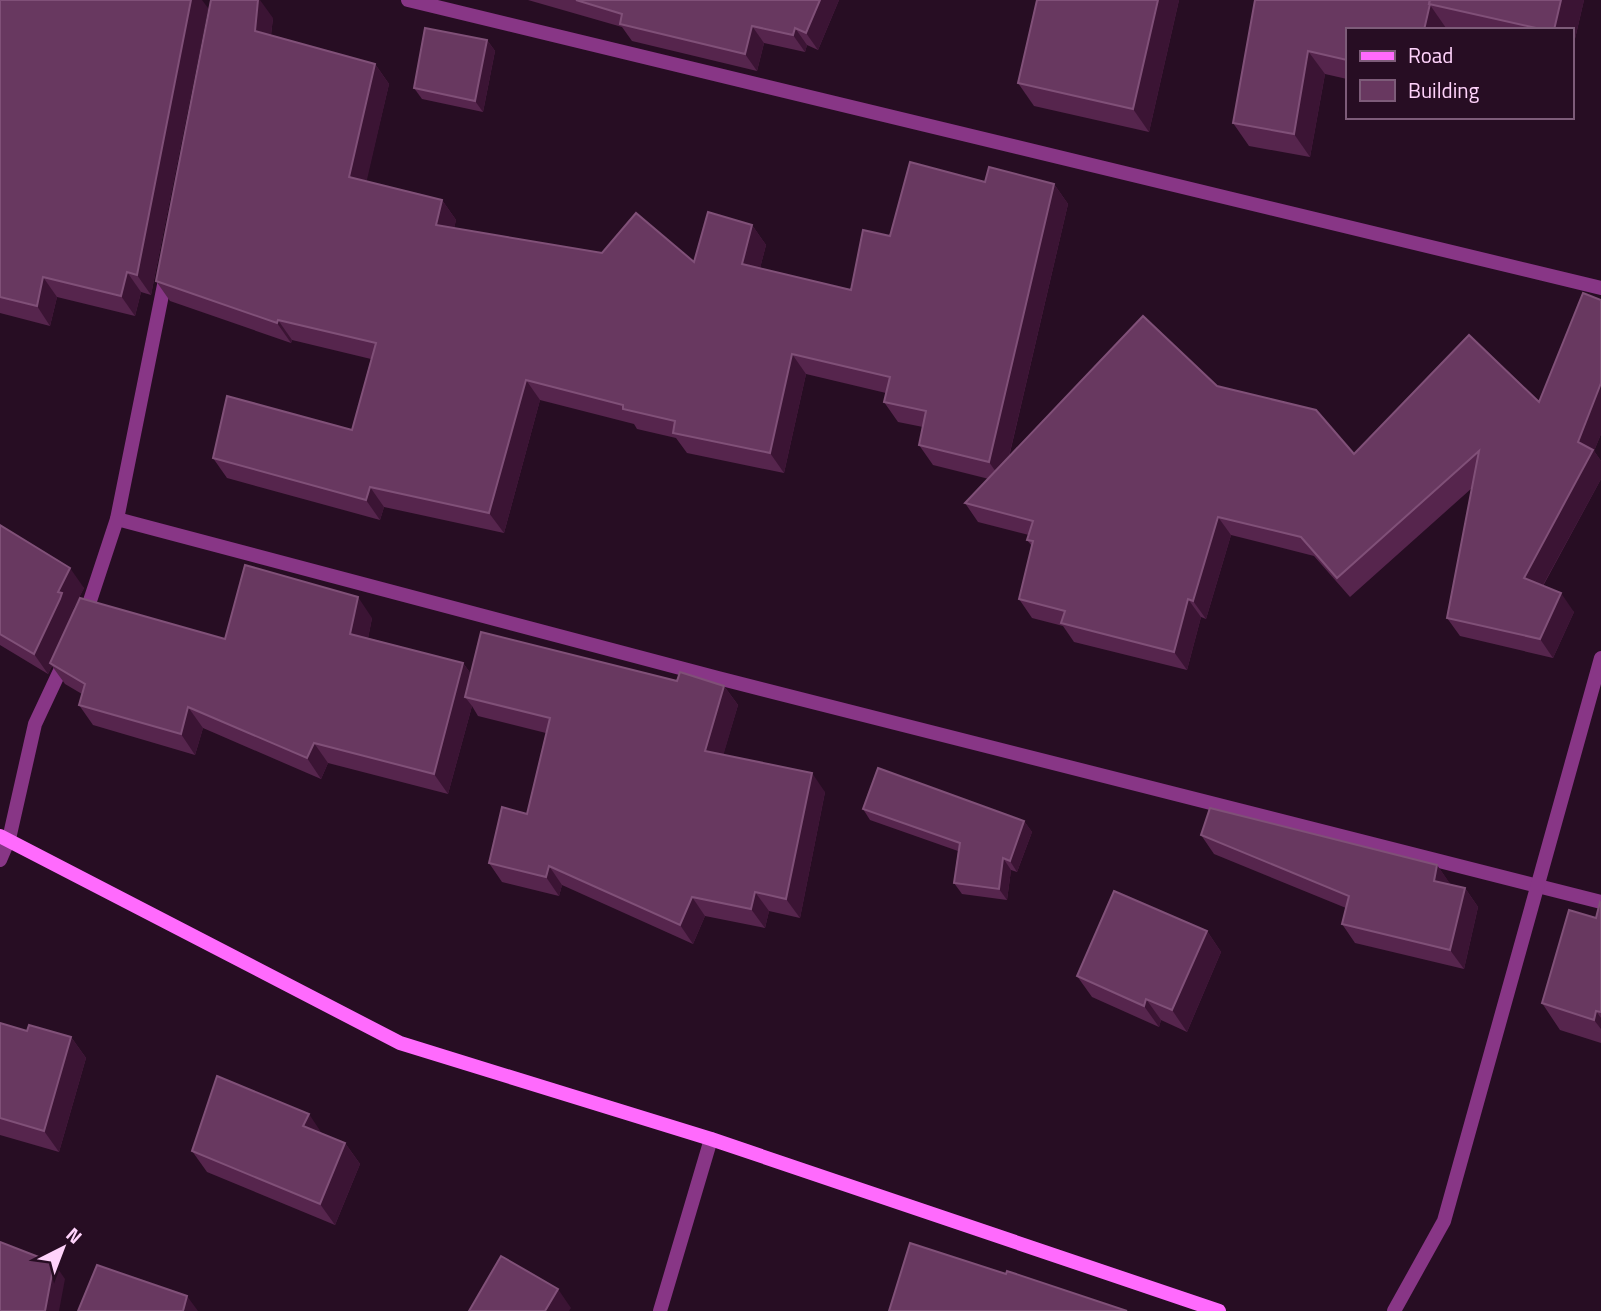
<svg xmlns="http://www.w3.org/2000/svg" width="1601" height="1311" font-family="'Titillium Web',sans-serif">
  <rect width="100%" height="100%" fill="#270d23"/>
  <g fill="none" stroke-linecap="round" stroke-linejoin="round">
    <!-- street -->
    <g stroke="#883686" stroke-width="14">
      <polyline points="408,0 1601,288"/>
      <polyline points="117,519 718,678 1601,902"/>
      <polyline points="84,619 117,519 166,275"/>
      <polyline points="0,860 9,839 35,724 65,660"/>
      <polyline points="660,1311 711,1139"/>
      <polyline points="1394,1311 1444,1221 1601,658"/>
    </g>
    <!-- secondary -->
    <polyline stroke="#ff6afd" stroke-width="14" points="0,836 400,1043 711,1139 1219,1311"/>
  </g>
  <!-- wall -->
  <g fill="#56254d">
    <polygon points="0,0 208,8 151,295 141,292 135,316 57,297 50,326 0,313"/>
    <polygon points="528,0 839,0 818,50 807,45 805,52 764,43 757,71 632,41 622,27"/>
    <polygon points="1037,0 1179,0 1149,132 1034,106 1018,83"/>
    <polygon points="1255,0 1584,0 1571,56 1571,30 1452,30 1446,28 1347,30 1347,79 1325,74 1310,157 1249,146 1233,123"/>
    <polygon points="273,18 271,35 375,64 389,84 366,181 442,200 456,220 454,228 602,253 694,262 752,225 766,245 760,268 851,290 890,236 985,182 1054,184 1068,204 1009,457 1217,386 1354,454 1539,402 1601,300 1601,434 1594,451 1601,461 1601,479 1543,586 1574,612 1553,658 1460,636 1447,618 1472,488 1350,597 1314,556 1231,535 1206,619 1201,617 1187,670 1074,642 1063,626 1032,618 1019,599 1032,546 1027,540 1029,535 978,522 965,503 989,479 933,465 919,445 923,427 898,422 884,402 886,393 806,374 784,473 687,453 676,438 637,429 634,424 540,400 504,533 384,507 380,520 227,478 213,458 352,430 371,359 292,340 291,343 170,301 156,281"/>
    <polygon points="487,40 495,51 483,112 422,99 414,88"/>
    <polygon points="0,525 84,588 73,609 74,610 225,639 372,618 368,638 463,663 471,674 677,681 724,686 738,705 723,755 825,792 800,918 769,911 765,928 705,916 693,944 562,885 559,896 502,882 489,863 527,814 546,733 478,716 472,706 448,794 328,763 321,779 203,728 195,755 93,725 79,705 82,694 65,684 52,666 48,674 0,645"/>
    <polygon points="863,809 1024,821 1032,832 1017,872 1011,870 1007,900 962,894 954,883 958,851 870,820"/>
    <polygon points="1201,835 1437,865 1450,884 1465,888 1478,907 1464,969 1355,943 1342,924 1346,908 1214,854"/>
    <polygon points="1601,903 1601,1043 1560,1030 1542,1003 1596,918"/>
    <polygon points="1207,931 1221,952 1187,1032 1161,1020 1159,1027 1092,997 1077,976"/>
    <polygon points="0,1023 27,1031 71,1037 86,1058 59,1152 0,1135"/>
    <polygon points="323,1134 345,1143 360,1164 335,1225 207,1172 192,1151"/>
  </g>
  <!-- shaded-wall -->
  <g fill="#3b1434">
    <polygon points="191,0 202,0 208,8 151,295 137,275"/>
    <polygon points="258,0 260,0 273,18 269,51 255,31"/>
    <polygon points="820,0 839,0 818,50 806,33"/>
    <polygon points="1158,0 1179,0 1149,132 1133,109"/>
    <polygon points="1561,0 1584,0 1571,56 1571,30 1554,30"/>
    <polygon points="1430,5 1446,28 1446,30 1424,30"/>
    <polygon points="752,26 764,43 757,71 745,54"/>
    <polygon points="795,28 807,45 805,52 793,35"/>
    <polygon points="487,40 495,51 483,112 475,101"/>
    <polygon points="1308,51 1325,74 1310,157 1294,134"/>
    <polygon points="375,64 389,84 363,197 349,177"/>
    <polygon points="1054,184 1068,204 1003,482 989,462"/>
    <polygon points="442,200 456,220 450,245 436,225"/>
    <polygon points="752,225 766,245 756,284 742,264"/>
    <polygon points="127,272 141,292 135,316 121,296"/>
    <polygon points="43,277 57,297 50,326 37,306"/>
    <polygon points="278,320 292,340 291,343 277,323"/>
    <polygon points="792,354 806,374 784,473 770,453"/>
    <polygon points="526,380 540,400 504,533 489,513"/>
    <polygon points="1601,383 1601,434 1594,451 1601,461 1601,479 1537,596 1524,578"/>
    <polygon points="370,487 384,507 380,520 366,500"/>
    <polygon points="1218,517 1231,535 1206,619 1193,601"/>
    <polygon points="70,568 84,588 73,609 76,613 50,663 52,666 48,674 34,654 58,592"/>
    <polygon points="1561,593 1574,612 1553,658 1540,639"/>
    <polygon points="358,597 372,618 365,654 350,634"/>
    <polygon points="1188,599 1201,617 1187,670 1174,652"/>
    <polygon points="463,663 478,684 465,697 472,706 448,794 434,774"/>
    <polygon points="724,686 738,705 719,770 705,751"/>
    <polygon points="188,707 203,728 195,755 181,734"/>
    <polygon points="314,743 328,763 321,779 307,758"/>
    <polygon points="812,773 825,792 800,918 786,899"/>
    <polygon points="1024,821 1032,832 1017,872 1010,861"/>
    <polygon points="1003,858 1011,870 1007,900 999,889"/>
    <polygon points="1437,865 1451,885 1434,881"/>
    <polygon points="549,866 562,885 559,896 546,877"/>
    <polygon points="1465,888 1478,907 1464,969 1450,950"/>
    <polygon points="755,892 769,911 765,928 751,909"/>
    <polygon points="692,897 705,916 693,944 680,925"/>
    <polygon points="1207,931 1221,952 1187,1032 1172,1010"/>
    <polygon points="1146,999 1161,1020 1159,1027 1144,1006"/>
    <polygon points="1596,1011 1601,1018 1601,1029 1594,1020"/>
    <polygon points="71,1037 86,1058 59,1152 44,1131"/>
    <polygon points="309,1114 323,1135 303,1126"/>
    <polygon points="345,1143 360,1164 335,1225 320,1204"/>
    <polygon points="54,1263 65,1279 59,1311 45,1311"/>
    <polygon points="558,1289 571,1308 569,1311 545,1311"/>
    <polygon points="187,1296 198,1311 183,1311"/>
  </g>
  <!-- building -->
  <g fill="#683860" stroke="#805078" stroke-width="2">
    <polygon points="0,0 191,0 137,275 127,272 121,296 43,277 37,306 0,297"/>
    <polygon points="211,0 258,0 255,31 375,64 349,177 442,200 436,225 602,253 636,213 694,262 708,212 752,225 742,264 851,290 863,230 890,236 910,162 985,182 989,167 1054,184 989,462 919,445 926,411 884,402 890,377 792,354 770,453 673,433 675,421 623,409 623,405 526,380 489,513 370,487 366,500 213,458 227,396 352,430 376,343 278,320 277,323 156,281"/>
    <polygon points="576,0 820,0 806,33 795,28 793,35 752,26 745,54 620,24 622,14"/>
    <polygon points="1037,0 1158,0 1133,109 1018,83"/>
    <polygon points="1255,0 1430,0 1429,4 1430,4 1424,30 1347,30 1347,60 1308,51 1294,134 1233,123"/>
    <polygon points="1430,0 1561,0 1554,30 1545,30 1429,4"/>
    <polygon points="425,28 487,40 475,101 414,88"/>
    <polygon points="1583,293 1601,300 1601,383 1578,442 1593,450 1524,578 1561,593 1540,639 1447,618 1479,451 1337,578 1301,537 1218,517 1193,601 1188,599 1174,652 1061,623 1065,611 1019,599 1033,541 1027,540 1033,521 965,503 1143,316 1217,386 1316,410 1354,454 1469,335 1539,402"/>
    <polygon points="0,525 70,568 58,592 62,593 60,599 34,654 0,634"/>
    <polygon points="245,565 358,597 350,634 463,663 434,774 314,743 307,758 188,707 181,734 79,705 85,684 50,663 80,598 225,639"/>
    <polygon points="481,632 677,681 680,672 724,686 705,751 812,773 786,899 755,892 751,909 692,897 680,925 549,866 546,877 489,863 502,807 527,814 550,718 465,697"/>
    <polygon points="878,768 1024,821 1010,861 1003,858 999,889 954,883 960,843 863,809"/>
    <polygon points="1210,808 1437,865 1434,881 1465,888 1450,950 1342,924 1349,896 1201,835"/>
    <polygon points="1114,891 1207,931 1172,1010 1146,999 1144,1006 1077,976"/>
    <polygon points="1600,902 1601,903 1601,1012 1596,1011 1594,1020 1542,1003 1569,910 1596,918"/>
    <polygon points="0,1023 27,1031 29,1025 71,1037 44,1131 0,1118"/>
    <polygon points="217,1076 309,1114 303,1126 345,1143 320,1204 192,1151"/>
    <polygon points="0,1242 54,1263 45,1311 0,1311"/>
    <polygon points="910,1243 1006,1274 1007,1271 1127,1311 889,1311"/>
    <polygon points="501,1256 558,1289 545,1311 469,1311"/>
    <polygon points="97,1265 187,1296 183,1311 78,1311"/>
  </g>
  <!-- legend -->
  <rect x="1346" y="28" width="228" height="91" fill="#270d23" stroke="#7d5c79" stroke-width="2"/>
  <rect x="1360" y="51" width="35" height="10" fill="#ff6afd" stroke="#7d5c79" stroke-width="2"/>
  <text x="1408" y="63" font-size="21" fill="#ffd3fb">Road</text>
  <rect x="1360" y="80" width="35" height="21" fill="#683860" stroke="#7d5c79" stroke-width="2"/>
  <text x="1408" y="98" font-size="21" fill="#ffd3fb">Building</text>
  <!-- north arrow -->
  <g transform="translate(63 1248) rotate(42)" stroke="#270d23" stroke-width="5" paint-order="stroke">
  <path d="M0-5L12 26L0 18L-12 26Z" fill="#ffd3fb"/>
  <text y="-10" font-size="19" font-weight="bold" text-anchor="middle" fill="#ffd3fb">N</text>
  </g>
</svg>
